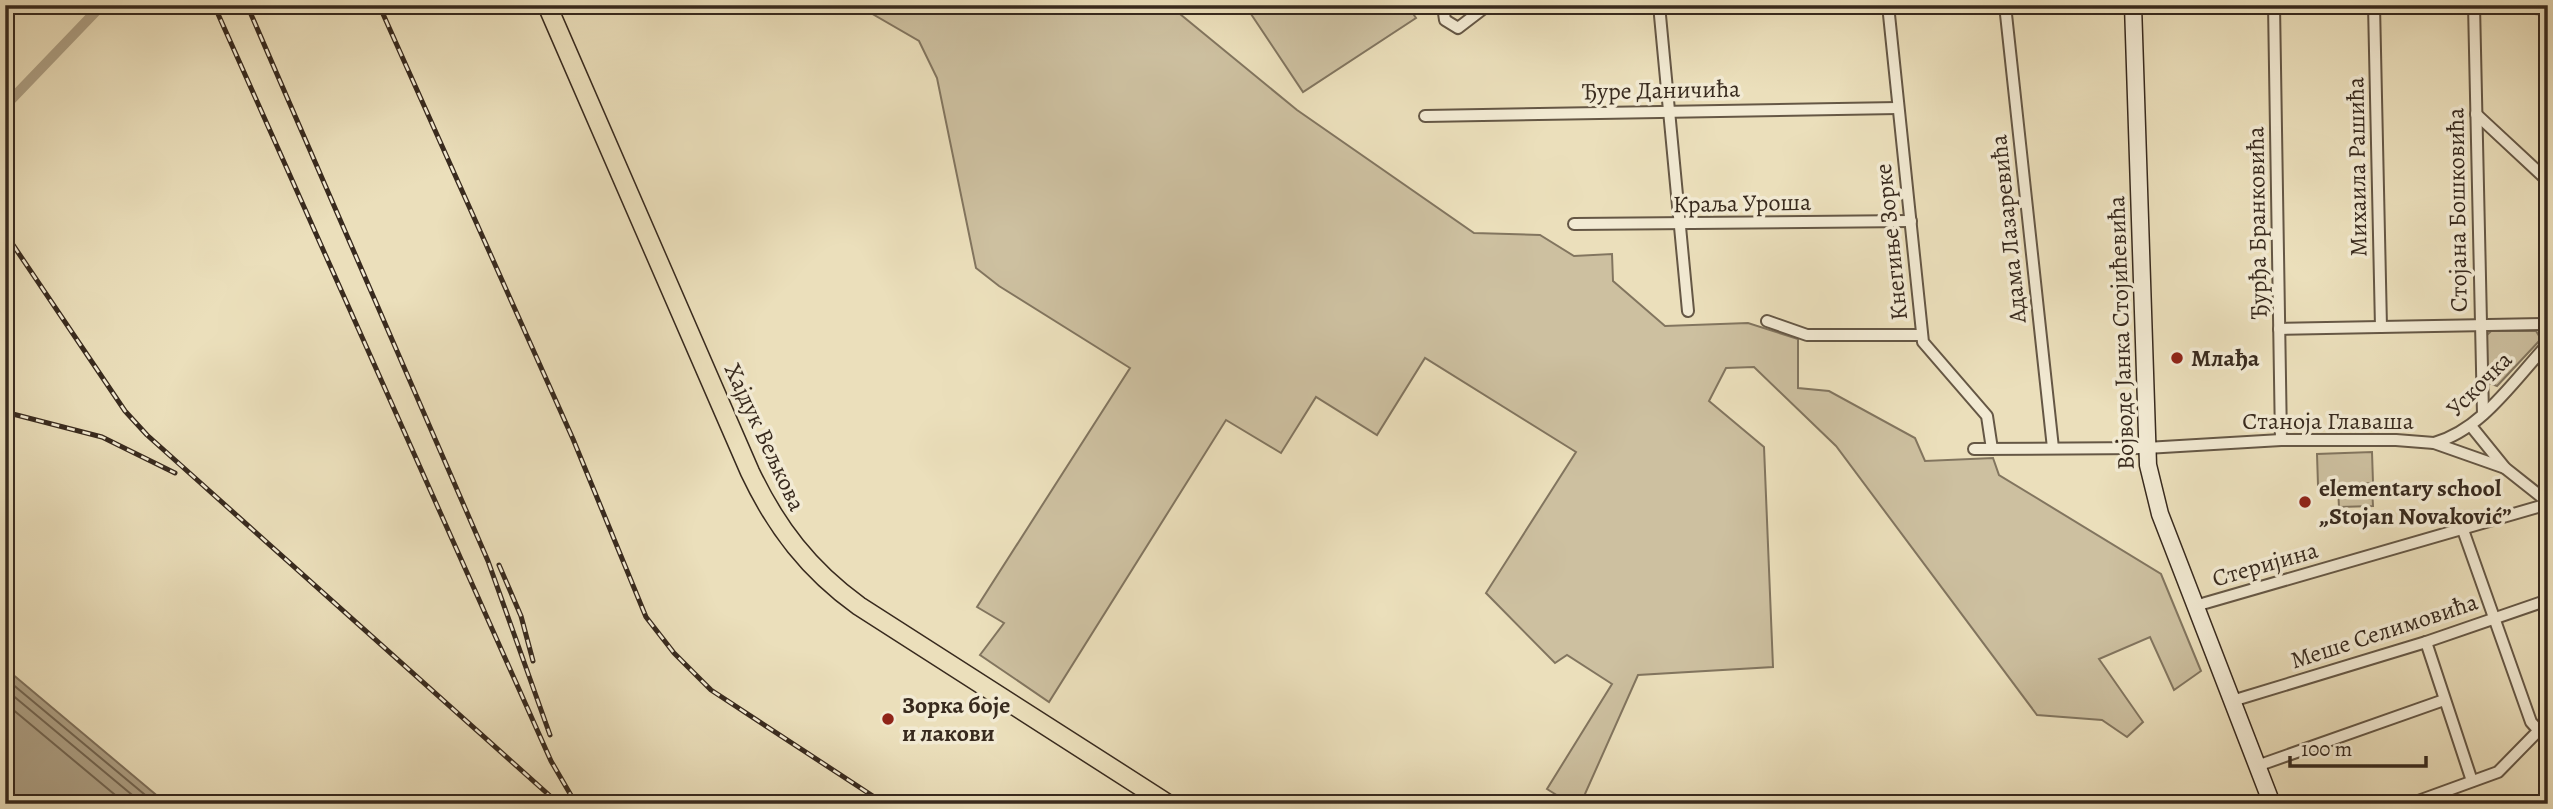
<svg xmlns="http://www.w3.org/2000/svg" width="2553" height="809" font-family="Alegreya,serif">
  <rect width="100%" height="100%" fill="#ebdfbb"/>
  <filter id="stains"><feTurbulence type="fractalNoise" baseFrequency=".00286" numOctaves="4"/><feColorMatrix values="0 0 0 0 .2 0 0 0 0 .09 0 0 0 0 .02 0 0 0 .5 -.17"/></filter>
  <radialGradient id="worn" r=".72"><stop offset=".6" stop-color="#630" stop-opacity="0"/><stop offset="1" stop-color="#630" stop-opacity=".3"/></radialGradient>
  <!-- green -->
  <g fill="#cdc0a0" stroke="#82755f" stroke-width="2">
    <polygon points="857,5 1169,5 1297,110 1474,233 1540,235 1574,256 1612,254 1613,281 1665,326 1748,323 1798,339 1798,388 1829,391 1915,438 1925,461 1993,458 1999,475 2161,574 2201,671 2174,690 2150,637 2099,659 2143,722 2127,737 2102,720 2037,715 1836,446 1754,367 1726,368 1709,401 1764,447 1773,667 1638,675 1585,794 1577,804 1571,804 1547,789 1612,684 1567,655 1555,663 1486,593 1576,452 1425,358 1377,435 1316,397 1281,453 1226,420 1049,702 980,655 1004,623 977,607 1130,368 999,286 976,268 937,78 919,41"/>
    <polygon points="1264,5 1407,5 1416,18 1303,92 1251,14"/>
    <polygon points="2491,331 2536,331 2541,339 2497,386 2487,382 2486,336"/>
    <polygon points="2372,452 2373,483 2318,485 2317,454"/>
    <polygon points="2372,487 2373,506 2339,507 2338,488"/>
  </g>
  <!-- water -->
  <polygon fill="#aea186" stroke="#7f715c" stroke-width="2" points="5,668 167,804 5,804"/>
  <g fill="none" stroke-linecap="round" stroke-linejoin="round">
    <!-- shore -->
    <g stroke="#736652" stroke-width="2">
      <polyline points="5,678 156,804"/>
      <polyline points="5,689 143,804"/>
      <polyline points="5,703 126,804"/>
    </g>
    <!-- canal -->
    <polyline stroke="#aea186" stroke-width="10" points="5,106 102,5"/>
    <!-- street casing -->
    <g stroke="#655745" stroke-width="14">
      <g id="street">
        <polyline points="1450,5 1444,13 1445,20 1458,28 1488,5"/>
        <polyline points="1659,5 1688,311"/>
        <polyline points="1888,5 1923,342 1987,416 1992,449"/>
        <polyline points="2005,5 2053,448"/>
        <polyline points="2274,5 2281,440"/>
        <polyline points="2374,5 2381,327"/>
        <polyline points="2474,5 2483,414"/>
        <polyline points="2489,5 2548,9"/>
        <polyline points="2476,114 2548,181"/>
        <polyline points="1425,116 1898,108"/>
        <polyline points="1574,224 1911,221"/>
        <polyline points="1767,321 1807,335 1921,335"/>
        <polyline points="2279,329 2548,324"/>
        <polyline points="2471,426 2505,468 2548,502"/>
        <path d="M 2434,443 C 2482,430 2514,380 2548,344"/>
        <polyline points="1974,449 2146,448 2281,440 2396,440 2434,443 2505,468"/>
        <polyline points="2463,530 2531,722 2539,731"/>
        <polyline points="2195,606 2548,504"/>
        <polyline points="2426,642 2472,781"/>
        <polyline points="2232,701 2426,642 2548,600"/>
        <polyline points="2257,766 2444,700"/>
        <polyline points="2410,804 2498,772 2548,721"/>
      </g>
    </g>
    <!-- secondary casing -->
    <g stroke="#382a1e" stroke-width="19">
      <polyline id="secondary" points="2133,5 2148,465 2160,514 2272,804"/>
    </g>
    <!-- primary casing -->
    <g stroke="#382a1e" stroke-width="21">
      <path id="primary" d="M 547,5 L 750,472 C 776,527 809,570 859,606 L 1168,804"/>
    </g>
    <!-- street -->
    <use href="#street" stroke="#f2ead3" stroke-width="10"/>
    <!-- secondary -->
    <use href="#secondary" stroke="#f2ead3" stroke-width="16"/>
    <!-- primary -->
    <use href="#primary" stroke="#ebdfbb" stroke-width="18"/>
    <!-- rail casing -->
    <g stroke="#382a1e" stroke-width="5">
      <g id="rail">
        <polyline points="214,5 551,761 576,804"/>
        <polyline points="247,5 488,561 550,735"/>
        <polyline points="379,5 573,439 646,617 674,653 711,690 885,804"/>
        <polyline points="5,233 125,411 147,435 559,804"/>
        <polyline points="5,412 102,437 175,473"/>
        <polyline points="499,565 521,616 533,661"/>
      </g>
    </g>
    <!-- rail -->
    <use href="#rail" stroke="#f2ead3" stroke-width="2.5" stroke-dasharray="8" stroke-linecap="butt"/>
  </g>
  <!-- markers -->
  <g fill="#8f2418" stroke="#f2ead3" stroke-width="2.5">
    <circle cx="2177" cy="358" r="7"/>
    <circle cx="2305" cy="502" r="7"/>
    <circle cx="888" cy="719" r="7"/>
  </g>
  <g text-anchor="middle" stroke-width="7" stroke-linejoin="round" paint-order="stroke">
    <!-- street labels -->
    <g font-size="24" fill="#382a1e" stroke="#f2ead3">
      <text transform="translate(1661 90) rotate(-1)" y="8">Ђуре Даничића</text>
      <text transform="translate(2357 167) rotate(-91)" y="8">Михаила Рашића</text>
      <text transform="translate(1742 203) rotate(-1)" y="8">Краља Уроша</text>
      <text transform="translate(2457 210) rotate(-91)" y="8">Стојана Бошковића</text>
      <text transform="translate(2257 223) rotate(-91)" y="8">Ђурђа Бранковића</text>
      <text transform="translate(2008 229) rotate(-96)" y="8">Адама Лазаревића</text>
      <text transform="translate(1891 242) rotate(-96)" y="8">Кнегиње Зорке</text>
      <text transform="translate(2121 333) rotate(-92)" y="8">Војводе Јанка Стојићевића</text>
      <text transform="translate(2479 384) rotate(-45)" y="8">Ускочка</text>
      <text x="2328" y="429">Станоја Главаша</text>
      <text transform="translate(765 437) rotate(65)" y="8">Хајдук Вељкова</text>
      <text transform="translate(2265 564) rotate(-16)" y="8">Стеријина</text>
      <text transform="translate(2384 631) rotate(-18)" y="8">Меше Селимовића</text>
    </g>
    <!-- poi labels -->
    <g font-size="24" font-weight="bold" fill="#382a1e" stroke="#f2ead3" text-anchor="start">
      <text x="2191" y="366">Млађа</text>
      <text x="2319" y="496">elementary school<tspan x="2319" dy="28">„Stojan Novaković”</tspan></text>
      <text x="902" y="713">Зорка боје<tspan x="902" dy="28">и лакови</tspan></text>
    </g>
  </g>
  <!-- margin -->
  <rect width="2553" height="809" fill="none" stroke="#ebdfbb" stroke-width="28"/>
  <rect x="7" y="7" width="2539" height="795" fill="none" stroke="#382a1e" stroke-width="3.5"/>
  <rect x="14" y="14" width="2525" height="781" fill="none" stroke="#382a1e" stroke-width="2"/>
  <!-- scale -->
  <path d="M2290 756v10h136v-10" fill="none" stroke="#382a1e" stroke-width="3.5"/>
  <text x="2301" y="756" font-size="21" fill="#382a1e" stroke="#f2ead3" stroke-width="5" paint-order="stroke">100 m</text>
  <rect width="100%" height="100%" filter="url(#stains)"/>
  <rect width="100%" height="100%" fill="url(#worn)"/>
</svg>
